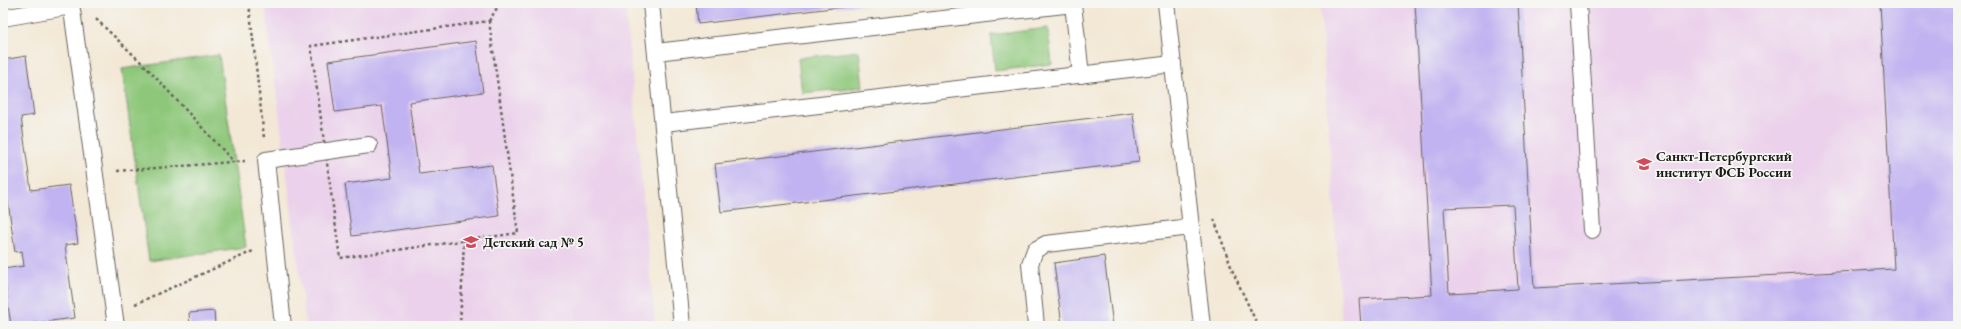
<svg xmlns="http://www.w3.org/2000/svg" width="1961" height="329" font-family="'EB Garamond',serif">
  <rect width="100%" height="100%" fill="#f6f6f2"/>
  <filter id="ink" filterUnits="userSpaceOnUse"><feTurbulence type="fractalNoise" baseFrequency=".025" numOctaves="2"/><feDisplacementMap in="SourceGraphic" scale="8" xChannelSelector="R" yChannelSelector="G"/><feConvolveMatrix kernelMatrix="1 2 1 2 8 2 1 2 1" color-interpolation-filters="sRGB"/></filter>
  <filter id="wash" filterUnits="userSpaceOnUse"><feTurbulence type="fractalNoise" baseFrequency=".012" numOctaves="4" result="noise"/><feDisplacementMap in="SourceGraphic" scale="16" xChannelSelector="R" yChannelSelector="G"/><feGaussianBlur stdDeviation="0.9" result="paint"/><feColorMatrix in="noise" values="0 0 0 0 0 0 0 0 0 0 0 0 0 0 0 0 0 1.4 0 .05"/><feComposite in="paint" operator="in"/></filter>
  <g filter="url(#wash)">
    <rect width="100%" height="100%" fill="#f3e8d5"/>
    <!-- built -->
    <g fill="#ebd1eb">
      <polygon points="265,3 625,3 655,326 306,326"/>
      <polygon points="1320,3 1958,3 1958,326 1342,326"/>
    </g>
    <!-- green -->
    <g fill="#8ec77a" stroke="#55724b">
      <polygon points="1048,28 1052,64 995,71 991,35"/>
      <polygon points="859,51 863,87 802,93 798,58"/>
      <polygon points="219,55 246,247 149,261 122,69"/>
    </g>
    <g id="blocks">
      <!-- building -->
      <g fill="#c1b3f1" fill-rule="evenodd">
        <polygon points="696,3 866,3 866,4 698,24"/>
        <path d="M 1415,3 L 1518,3 L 1534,288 L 1894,269 L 1880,3 L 1958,3 L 1958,326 L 1361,326 L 1359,299 L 1432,295 ZM 1513,205 L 1518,289 L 1449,293 L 1444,208 Z"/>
        <polygon points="476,41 483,92 409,102 419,174 492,165 499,216 352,236 345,184 392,178 382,106 335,112 328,61"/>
        <polygon points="26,56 34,115 21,117 31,190 69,185 78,243 65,245 75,318 11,326 3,269 24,266 22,251 15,252 7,194 3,194 3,60"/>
        <polygon points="1133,113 1139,162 721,212 715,164"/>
        <polygon points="1104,256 1113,326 1062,326 1054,263"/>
        <polygon points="214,311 215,325 190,326 189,313"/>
      </g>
    </g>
  </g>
  <g filter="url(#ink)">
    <use href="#blocks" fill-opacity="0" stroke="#67635d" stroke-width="1"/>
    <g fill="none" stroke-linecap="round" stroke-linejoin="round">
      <!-- service casing -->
      <g stroke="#67635d" stroke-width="18">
        <g id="service">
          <polyline points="71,3 116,326"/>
          <polyline points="651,3 682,326"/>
          <polyline points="1166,3 1202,326"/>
          <polyline points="1578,3 1592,230"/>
          <polyline points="3,18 71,6"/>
          <polyline points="656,52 1073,4 1081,75"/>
          <polyline points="664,123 1173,64"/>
          <polyline points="283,326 266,160 369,145"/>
          <polyline points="1036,326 1030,264 1035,250 1046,244 1191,227"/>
        </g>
      </g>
      <!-- path -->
      <g stroke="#67635d" stroke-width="2.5" stroke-dasharray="3 3" stroke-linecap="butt">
        <polyline points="249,3 264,138"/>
        <polyline points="96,19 145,66 234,162"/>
        <polygon points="489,21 518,233 340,258 311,46"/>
        <polyline points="489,21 500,3"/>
        <polyline points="117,171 245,161"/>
        <polyline points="1214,219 1233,272 1258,326"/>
        <polyline points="135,304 253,251"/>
        <polyline points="460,326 464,241"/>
      </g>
      <!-- service -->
      <use href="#service" stroke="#fff" stroke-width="16"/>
    </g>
  </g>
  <!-- icons -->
  <defs>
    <g id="university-bare" transform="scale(1.2)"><path d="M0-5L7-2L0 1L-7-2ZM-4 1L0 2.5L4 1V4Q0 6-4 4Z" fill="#d1495b" stroke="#f6f6f2" stroke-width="2.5" paint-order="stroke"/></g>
    <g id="school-bare" transform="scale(1.2)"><path d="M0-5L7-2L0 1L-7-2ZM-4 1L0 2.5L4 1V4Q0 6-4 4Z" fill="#d1495b" stroke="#f6f6f2" stroke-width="2.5" paint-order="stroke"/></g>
  </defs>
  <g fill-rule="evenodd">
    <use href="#university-bare" x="1644" y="164"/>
    <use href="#school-bare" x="471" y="242"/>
  </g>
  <g text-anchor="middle" stroke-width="3.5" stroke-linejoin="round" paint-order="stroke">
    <!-- poi labels -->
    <g font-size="14" font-weight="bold" fill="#1c1c1c" stroke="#f6f6f2" text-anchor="start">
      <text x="1656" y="161">Санкт-Петербургский<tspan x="1656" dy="16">институт ФСБ России</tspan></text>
      <text x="483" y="247">Детский сад № 5</text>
    </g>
  </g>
  <!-- margin -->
  <rect width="1961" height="329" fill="none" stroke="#f6f6f2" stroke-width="16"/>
</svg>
